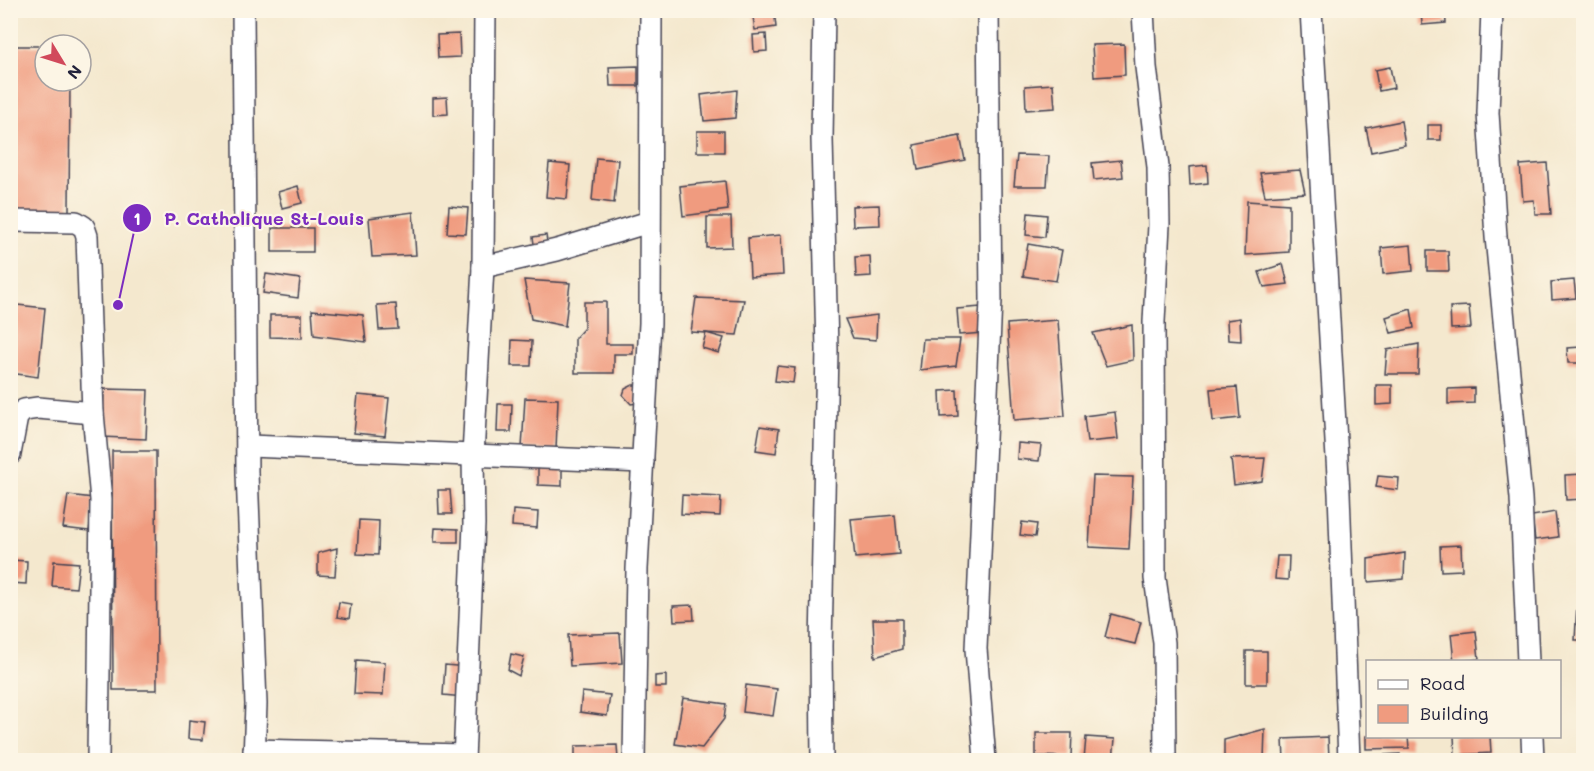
<svg xmlns="http://www.w3.org/2000/svg" width="1594" height="771" font-family="Mali,sans-serif">
  <rect width="100%" height="100%" fill="#fcf5e5"/>
  <filter id="ink" filterUnits="userSpaceOnUse"><feTurbulence type="fractalNoise" baseFrequency=".0167" numOctaves="2"/><feDisplacementMap in="SourceGraphic" scale="12" xChannelSelector="R" yChannelSelector="G"/><feConvolveMatrix kernelMatrix="1 2 1 2 8 2 1 2 1" color-interpolation-filters="sRGB"/></filter>
  <filter id="wash" filterUnits="userSpaceOnUse"><feTurbulence type="fractalNoise" baseFrequency=".008" numOctaves="4" result="noise"/><feDisplacementMap in="SourceGraphic" scale="24" xChannelSelector="R" yChannelSelector="G"/><feGaussianBlur stdDeviation="1.35" result="paint"/><feColorMatrix in="noise" values="0 0 0 0 0 0 0 0 0 0 0 0 0 0 0 0 0 1.4 0 .05"/><feComposite in="paint" operator="in"/></filter>
  <g filter="url(#wash)">
    <rect width="100%" height="100%" fill="#f4e8ce"/>
    <g id="blocks">
      <!-- building -->
      <g fill="#f09b7f">
        <polygon points="752,10 774,10 776,27 755,30"/>
        <polygon points="1421,10 1445,10 1446,23 1422,25"/>
        <polygon points="459,34 460,57 438,58 437,35"/>
        <polygon points="766,34 767,51 754,52 753,35"/>
        <polygon points="1124,44 1125,75 1094,77 1092,45"/>
        <polygon points="11,46 45,46 45,81 70,81 69,211 10,211"/>
        <polygon points="638,66 638,86 610,86 609,67"/>
        <polygon points="1390,67 1394,88 1379,91 1375,70"/>
        <polygon points="1053,84 1055,108 1026,110 1025,86"/>
        <polygon points="737,90 735,118 704,121 701,95"/>
        <polygon points="447,97 448,114 433,115 433,98"/>
        <polygon points="1401,121 1405,145 1371,152 1366,128"/>
        <rect x="1428" y="125" width="13" height="15"/>
        <rect x="697" y="131" width="27" height="21"/>
        <polygon points="960,136 965,160 918,170 914,145"/>
        <polygon points="1017,155 1049,156 1047,186 1014,186"/>
        <polygon points="596,158 618,160 614,203 592,200"/>
        <polygon points="1121,160 1123,177 1094,180 1092,163"/>
        <polygon points="549,163 570,165 567,199 546,197"/>
        <polygon points="1547,163 1551,214 1535,214 1534,200 1523,201 1520,165"/>
        <polygon points="1207,165 1208,183 1190,185 1189,167"/>
        <polygon points="1300,170 1305,193 1265,196 1260,173"/>
        <polygon points="725,181 728,210 683,216 680,186"/>
        <polygon points="298,186 302,203 282,208 278,192"/>
        <polygon points="1247,201 1289,204 1289,252 1245,255"/>
        <polygon points="879,205 880,225 853,226 852,206"/>
        <polygon points="449,206 468,208 466,234 447,233"/>
        <polygon points="413,212 416,255 372,257 369,218"/>
        <polygon points="1028,213 1047,215 1045,237 1026,235"/>
        <polygon points="707,217 731,217 732,247 707,248"/>
        <rect x="272" y="228" width="41" height="24"/>
        <polygon points="546,235 548,249 535,251 533,237"/>
        <polygon points="781,235 783,275 750,277 748,238"/>
        <polygon points="1028,244 1062,250 1056,281 1023,276"/>
        <polygon points="1411,245 1413,271 1383,274 1381,248"/>
        <polygon points="1427,251 1448,251 1449,271 1427,271"/>
        <polygon points="870,256 871,276 856,277 855,257"/>
        <polygon points="1283,264 1288,284 1264,287 1259,272"/>
        <polygon points="266,274 300,279 298,298 263,293"/>
        <polygon points="524,280 570,283 565,326 531,319"/>
        <polygon points="1574,280 1576,298 1552,300 1551,282"/>
        <polygon points="696,298 744,300 737,335 691,332"/>
        <polygon points="584,302 606,302 606,344 633,344 633,354 614,354 614,373 575,373 575,338 584,328"/>
        <polygon points="396,304 398,329 379,330 377,305"/>
        <polygon points="17,305 45,308 38,377 10,373 10,332 14,332"/>
        <polygon points="1469,306 1471,328 1451,329 1450,307"/>
        <polygon points="981,307 983,333 959,335 957,309"/>
        <polygon points="1411,309 1414,328 1391,333 1386,317"/>
        <polygon points="312,310 363,315 366,342 314,335"/>
        <polygon points="270,315 302,315 302,338 270,337"/>
        <polygon points="877,315 876,340 853,338 845,319"/>
        <polygon points="1240,318 1241,341 1228,340 1227,320"/>
        <polygon points="1058,320 1065,416 1014,420 1007,324"/>
        <polygon points="1132,325 1133,360 1106,366 1093,333"/>
        <polygon points="706,333 724,338 719,353 702,348"/>
        <polygon points="923,339 960,339 956,366 920,370"/>
        <polygon points="512,340 532,341 531,366 511,366"/>
        <polygon points="1419,344 1418,374 1385,374 1387,350"/>
        <polygon points="1581,347 1582,363 1568,363 1567,348"/>
        <polygon points="777,366 795,368 793,383 775,381"/>
        <polygon points="633,385 636,385 637,403 631,404 623,395 625,389"/>
        <polygon points="1376,385 1392,385 1392,404 1376,405"/>
        <polygon points="1237,387 1240,418 1213,421 1210,389"/>
        <polygon points="1474,388 1474,403 1448,404 1448,389"/>
        <polygon points="104,389 148,390 146,439 102,437"/>
        <polygon points="957,390 958,416 941,417 940,391"/>
        <polygon points="358,395 389,398 385,436 354,433"/>
        <polygon points="525,398 558,399 556,450 522,448"/>
        <polygon points="498,404 512,404 511,432 497,432"/>
        <polygon points="1115,412 1118,439 1087,442 1084,416"/>
        <polygon points="760,426 779,429 776,453 756,450"/>
        <polygon points="1018,443 1041,445 1039,461 1017,459"/>
        <polygon points="112,451 156,451 157,690 113,690"/>
        <polygon points="1265,458 1262,481 1234,485 1231,459"/>
        <polygon points="538,464 562,465 562,486 538,485"/>
        <polygon points="1584,474 1584,499 1566,500 1565,475"/>
        <polygon points="1093,476 1133,477 1129,549 1089,547"/>
        <polygon points="1378,476 1399,478 1398,490 1376,487"/>
        <polygon points="438,490 450,490 452,514 439,514"/>
        <polygon points="68,495 93,498 89,531 63,528"/>
        <polygon points="682,495 721,497 720,516 681,514"/>
        <polygon points="513,510 538,512 537,528 512,526"/>
        <polygon points="1555,512 1558,537 1535,540 1532,516"/>
        <polygon points="895,515 899,554 855,558 851,519"/>
        <polygon points="359,520 379,521 378,555 357,554"/>
        <polygon points="1022,522 1037,524 1035,537 1020,535"/>
        <polygon points="435,528 458,529 458,542 434,542"/>
        <polygon points="1461,545 1462,570 1441,571 1440,546"/>
        <polygon points="337,548 335,576 318,575 318,553"/>
        <polygon points="1405,553 1404,579 1368,582 1368,559"/>
        <polygon points="1277,556 1289,556 1288,580 1275,579"/>
        <polygon points="10,560 27,561 26,584 10,583"/>
        <polygon points="54,561 79,563 76,588 52,586"/>
        <polygon points="339,602 351,604 349,619 337,617"/>
        <polygon points="1577,604 1584,605 1584,640 1575,640"/>
        <polygon points="693,605 694,620 674,621 673,606"/>
        <polygon points="1111,614 1141,622 1135,644 1105,637"/>
        <polygon points="873,619 902,619 902,649 875,657"/>
        <polygon points="1476,631 1479,659 1454,662 1451,634"/>
        <polygon points="620,633 622,663 570,666 568,635"/>
        <rect x="1246" y="651" width="21" height="33"/>
        <polygon points="511,654 524,657 519,676 508,670"/>
        <polygon points="356,660 385,662 383,695 354,694"/>
        <polygon points="445,665 467,667 464,697 443,695"/>
        <polygon points="666,675 666,687 655,687 655,676"/>
        <polygon points="746,685 777,689 773,716 743,712"/>
        <polygon points="582,692 610,695 607,716 580,712"/>
        <polygon points="683,698 726,704 724,719 702,748 675,744"/>
        <polygon points="189,720 205,722 203,740 188,739"/>
        <polygon points="1265,729 1264,760 1224,760 1224,740"/>
        <polygon points="1036,733 1072,733 1071,757 1036,756"/>
        <polygon points="1366,736 1408,736 1409,748 1366,749"/>
        <polygon points="1454,736 1490,736 1491,753 1455,755"/>
        <polygon points="1086,737 1115,739 1113,760 1084,760"/>
        <polygon points="1328,737 1329,758 1284,760 1283,739"/>
        <polygon points="617,745 618,760 575,760 575,746"/>
        <polygon points="1400,754 1401,760 1382,760 1382,755"/>
      </g>
    </g>
  </g>
  <g filter="url(#ink)">
    <use href="#blocks" fill-opacity="0" stroke="#424051" stroke-width="1.5"/>
    <g fill="none" stroke-linecap="round" stroke-linejoin="round">
      <!-- street casing -->
      <g stroke="#424051" stroke-width="24">
        <g id="street">
          <polyline points="243,10 247,473 256,704 254,760"/>
          <polyline points="1143,10 1146,67 1158,167 1159,225 1154,322 1155,578 1164,643 1165,760"/>
          <polyline points="1311,10 1339,493 1349,760"/>
          <polyline points="1492,10 1488,113 1496,237 1521,498 1528,662"/>
          <polyline points="10,221 76,222 84,227 87,236 93,413 101,500 98,760"/>
          <polyline points="483,267 557,250 649,222"/>
          <polyline points="249,446 643,462"/>
          <polyline points="10,454 17,417 24,410 38,408 93,413"/>
          <polyline points="1532,736 1533,760"/>
          <polyline points="254,750 464,755"/>
          <polyline points="464,760 474,524 473,456 483,267 485,10"/>
          <polyline points="634,760 637,569 650,323 651,10"/>
          <polyline points="822,760 821,646 827,350 822,139 824,10"/>
          <polyline points="985,760 976,649 991,300 988,10"/>
        </g>
      </g>
      <!-- street -->
      <use href="#street" stroke="#fff" stroke-width="21"/>
    </g>
  </g>
  <!-- callouts -->
  <path fill="none" stroke="#7b2cbf" stroke-width="2" d="M118 305L137 218"/>
  <g fill="#7b2cbf" stroke="#fcf5e5" stroke-width="2">
    <circle cx="118" cy="305" r="6"/>
    <circle cx="137" cy="218" r="15"/>
  </g>
  <g font-size="18" text-anchor="middle" font-weight="bold" fill="#fff">
    <text x="137" y="225">1</text>
  </g>
  <g font-size="18" text-anchor="middle" font-weight="bold" fill="#7b2cbf" stroke="#fcf5e5" stroke-width="4.5" stroke-linejoin="round" paint-order="stroke">
    <text x="264" y="225">P. Catholique St-Louis</text>
  </g>
  <!-- margin -->
  <rect width="1594" height="771" fill="none" stroke="#fcf5e5" stroke-width="36"/>
  <!-- legend -->
  <rect x="1366" y="660" width="195" height="78" fill="#fcf5e5" stroke="#a5a1a1" stroke-width="1.5"/>
  <rect x="1378" y="680" width="30" height="9" fill="#ffffff" stroke="#a5a1a1" stroke-width="1.5"/>
  <text x="1420" y="690" font-size="18" fill="#22223b">Road</text>
  <rect x="1378" y="705" width="30" height="18" fill="#f09b7f" stroke="#a5a1a1" stroke-width="1.5"/>
  <text x="1420" y="720" font-size="18" fill="#22223b">Building</text>
  <!-- north arrow -->
  <g transform="translate(63 63) rotate(128)"><circle r="28" fill="#fcf5e5" stroke="#a5a1a1" stroke-width="1.5"/>
  <path d="M0-4.5L10 22L0 15L-10 22Z" fill="#d1495b"/>
  <text y="-9" font-size="16" font-weight="bold" text-anchor="middle" fill="#22223b">N</text>
  </g>
</svg>
